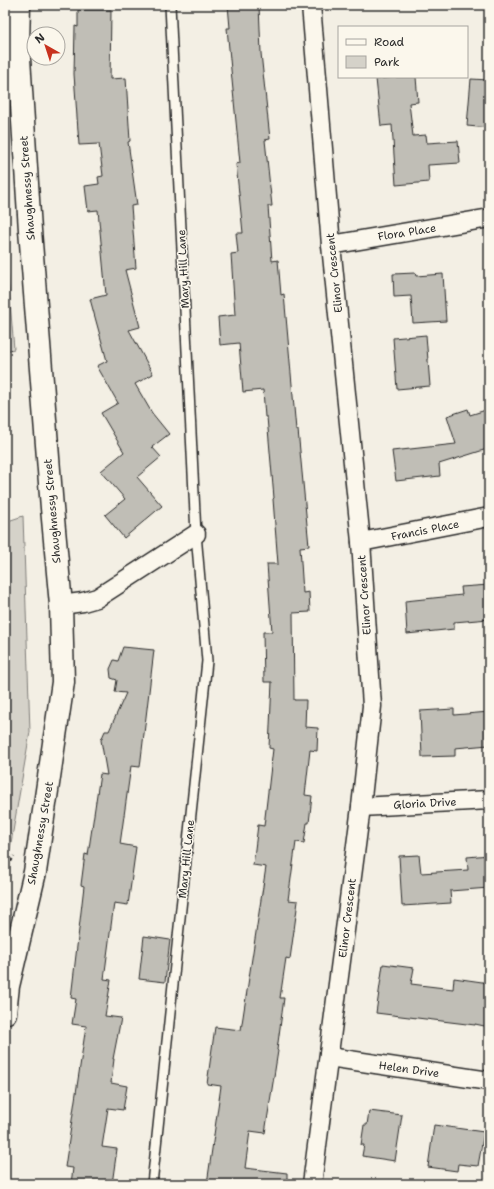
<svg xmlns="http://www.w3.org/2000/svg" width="494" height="1189" font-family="'Shantell Sans',sans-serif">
  <rect width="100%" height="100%" fill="#f3efe4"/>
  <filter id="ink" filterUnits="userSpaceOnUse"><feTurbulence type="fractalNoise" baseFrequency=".025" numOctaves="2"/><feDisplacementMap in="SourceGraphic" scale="8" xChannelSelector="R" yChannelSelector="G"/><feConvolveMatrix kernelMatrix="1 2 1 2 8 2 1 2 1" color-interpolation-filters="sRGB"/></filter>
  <g filter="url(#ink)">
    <!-- green -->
    <g fill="#d5d2c9" stroke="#807e7a">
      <polygon points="5,243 14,349 5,351"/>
      <polygon points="23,516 30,732 5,878 5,522"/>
    </g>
    <!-- building -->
    <g fill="#c0beb6" stroke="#2b2b2b">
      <polygon points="228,5 259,5 261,53 270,139 265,140 272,206 268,206 272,261 278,260 281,295 284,294 296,430 298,430 309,546 300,547 303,593 309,592 310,612 293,613 294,700 306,700 305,727 318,728 317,751 310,750 305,795 312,796 309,823 307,823 304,843 296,842 288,900 298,901 290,959 286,958 280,998 284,998 277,1050 278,1051 265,1133 250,1131 245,1168 287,1173 287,1184 207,1184 221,1086 207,1084 215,1027 241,1030 266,867 253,865 258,825 264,826 273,749 269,748 272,682 264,682 263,632 272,632 267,564 278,564 273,499 274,498 267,417 265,417 263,390 243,392 239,343 220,345 218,317 235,315 231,254 238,253 236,233 243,233 236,164 240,163 227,28 230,28"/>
      <polygon points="78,10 111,10 110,79 126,78 130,141 128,142 137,205 131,206 136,268 125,270 140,327 129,330 153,374 135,384 152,413 169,434 152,447 161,457 137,477 162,506 124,538 105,515 125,499 101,471 124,452 101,413 118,403 97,366 107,361 90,299 106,295 98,210 88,211 85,186 99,184 98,177 103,176 99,144 79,145 74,74 75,26 78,27"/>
      <polygon points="397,77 416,77 418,102 409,103 413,136 426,135 427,143 458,141 460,163 428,165 429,182 396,185 392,125 381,126 376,79"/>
      <polygon points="471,79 489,80 489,128 467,126"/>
      <polygon points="415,273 416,276 443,274 446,321 413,323 411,296 394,297 393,274"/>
      <polygon points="426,335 430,386 397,389 393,338"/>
      <polygon points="468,409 470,415 489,409 489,443 486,444 487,449 439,464 440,476 396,481 392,451 456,444 447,416"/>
      <polygon points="489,585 489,619 454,622 454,629 407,634 405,601 462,595 461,587"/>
      <polygon points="123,647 154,650 140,767 131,766 120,844 136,847 128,905 114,903 104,979 111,980 105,1016 121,1018 113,1059 114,1059 111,1083 127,1086 123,1110 108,1108 102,1147 117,1149 112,1184 71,1184 73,1168 65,1167 86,1026 72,1024 76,999 71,998 84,886 81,885 85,854 88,855 100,774 107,775 101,740 105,731 109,731 126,693 115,692 117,680 111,678 110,669 114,660 118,661"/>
      <polygon points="454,709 454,715 489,712 489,745 455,748 455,756 422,757 420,711"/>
      <polygon points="419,855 421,873 468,870 467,857 489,855 489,888 450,891 451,903 402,906 399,856"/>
      <polygon points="144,936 170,940 165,982 139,979"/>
      <polygon points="383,964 414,968 411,984 453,989 454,978 489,983 489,1027 475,1024 475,1025 376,1013"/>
      <polygon points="369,1111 402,1115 395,1161 362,1156 364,1145 361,1145 364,1125 367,1125"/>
      <polygon points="434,1125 484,1132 478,1166 458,1164 457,1171 428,1167"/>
    </g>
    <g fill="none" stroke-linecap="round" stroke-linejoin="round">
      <!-- lane casing -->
      <g stroke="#2b2b2b" stroke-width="12">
        <polyline id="lane" points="152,1184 207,661 196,534 170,5"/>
      </g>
      <!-- street casing -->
      <g stroke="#2b2b2b" stroke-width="21">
        <g id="street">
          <polyline points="311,5 331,245 361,542 372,706 361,807 312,1184"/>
          <polyline points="331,245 484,219"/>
          <polyline points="361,542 489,517"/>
          <polyline points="61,605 83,602 97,598 196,534"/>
          <polyline points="361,807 489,800"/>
          <polyline points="329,1057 489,1081"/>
        </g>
      </g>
      <!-- secondary casing -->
      <g stroke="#2b2b2b" stroke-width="25">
        <polyline id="secondary" points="5,1013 8,986 35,872 63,682 61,605 52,508 30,230 18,43 19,5"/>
      </g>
      <!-- path -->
      <polyline stroke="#2b2b2b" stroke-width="2.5" stroke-dasharray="3 3" stroke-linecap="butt" points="5,872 14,856"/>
      <!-- lane -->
      <use href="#lane" stroke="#fbf7ec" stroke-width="9"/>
      <!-- street -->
      <use href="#street" stroke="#fbf7ec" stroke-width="18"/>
      <!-- secondary -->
      <use href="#secondary" stroke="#fbf7ec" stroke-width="22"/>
    </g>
  </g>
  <g text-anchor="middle" stroke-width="3" stroke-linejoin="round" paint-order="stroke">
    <!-- street labels -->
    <g font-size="11" fill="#2b2b2b" stroke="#fbf7ec">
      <text transform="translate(27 188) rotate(-94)" y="4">Shaughnessy Street</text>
      <text transform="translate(407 232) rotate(-9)" y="4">Flora Place</text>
      <text transform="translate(183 269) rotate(-93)" y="4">Mary Hill Lane</text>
      <text transform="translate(334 273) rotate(-96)" y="4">Elinor Crescent</text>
      <text transform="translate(52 511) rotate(-95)" y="4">Shaughnessy Street</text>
      <text transform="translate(425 530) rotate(-11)" y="4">Francis Place</text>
      <text transform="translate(364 595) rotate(-94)" y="4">Elinor Crescent</text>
      <text transform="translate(425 803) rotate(-3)" y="4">Gloria Drive</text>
      <text transform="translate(40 833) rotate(-80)" y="4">Shaughnessy Street</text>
      <text transform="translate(186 859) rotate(-84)" y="4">Mary Hill Lane</text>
      <text transform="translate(347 918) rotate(-83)" y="4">Elinor Crescent</text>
      <text transform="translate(409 1069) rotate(8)" y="4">Helen Drive</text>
    </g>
  </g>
  <!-- margin -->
  <rect width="494" height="1189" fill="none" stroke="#fbf7ec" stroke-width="20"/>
  <rect x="10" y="10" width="474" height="1169" fill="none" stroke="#2b2b2b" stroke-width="1.5" filter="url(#ink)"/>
  <!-- legend -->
  <rect x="338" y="26" width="130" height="52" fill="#fbf7ec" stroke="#a8a59f"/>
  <rect x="346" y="39" width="20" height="6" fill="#fbf7ec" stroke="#a8a59f"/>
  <text x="374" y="46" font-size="12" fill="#2b2b2b">Road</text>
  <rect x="346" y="56" width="20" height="12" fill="#d5d2c9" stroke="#a8a59f"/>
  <text x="374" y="66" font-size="12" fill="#2b2b2b">Park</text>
  <!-- north arrow -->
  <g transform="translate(46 46) rotate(321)"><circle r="19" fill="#fbf7ec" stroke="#a8a59f"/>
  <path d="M0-3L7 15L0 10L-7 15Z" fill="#c8321e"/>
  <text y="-6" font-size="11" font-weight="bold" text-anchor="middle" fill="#2b2b2b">N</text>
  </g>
</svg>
